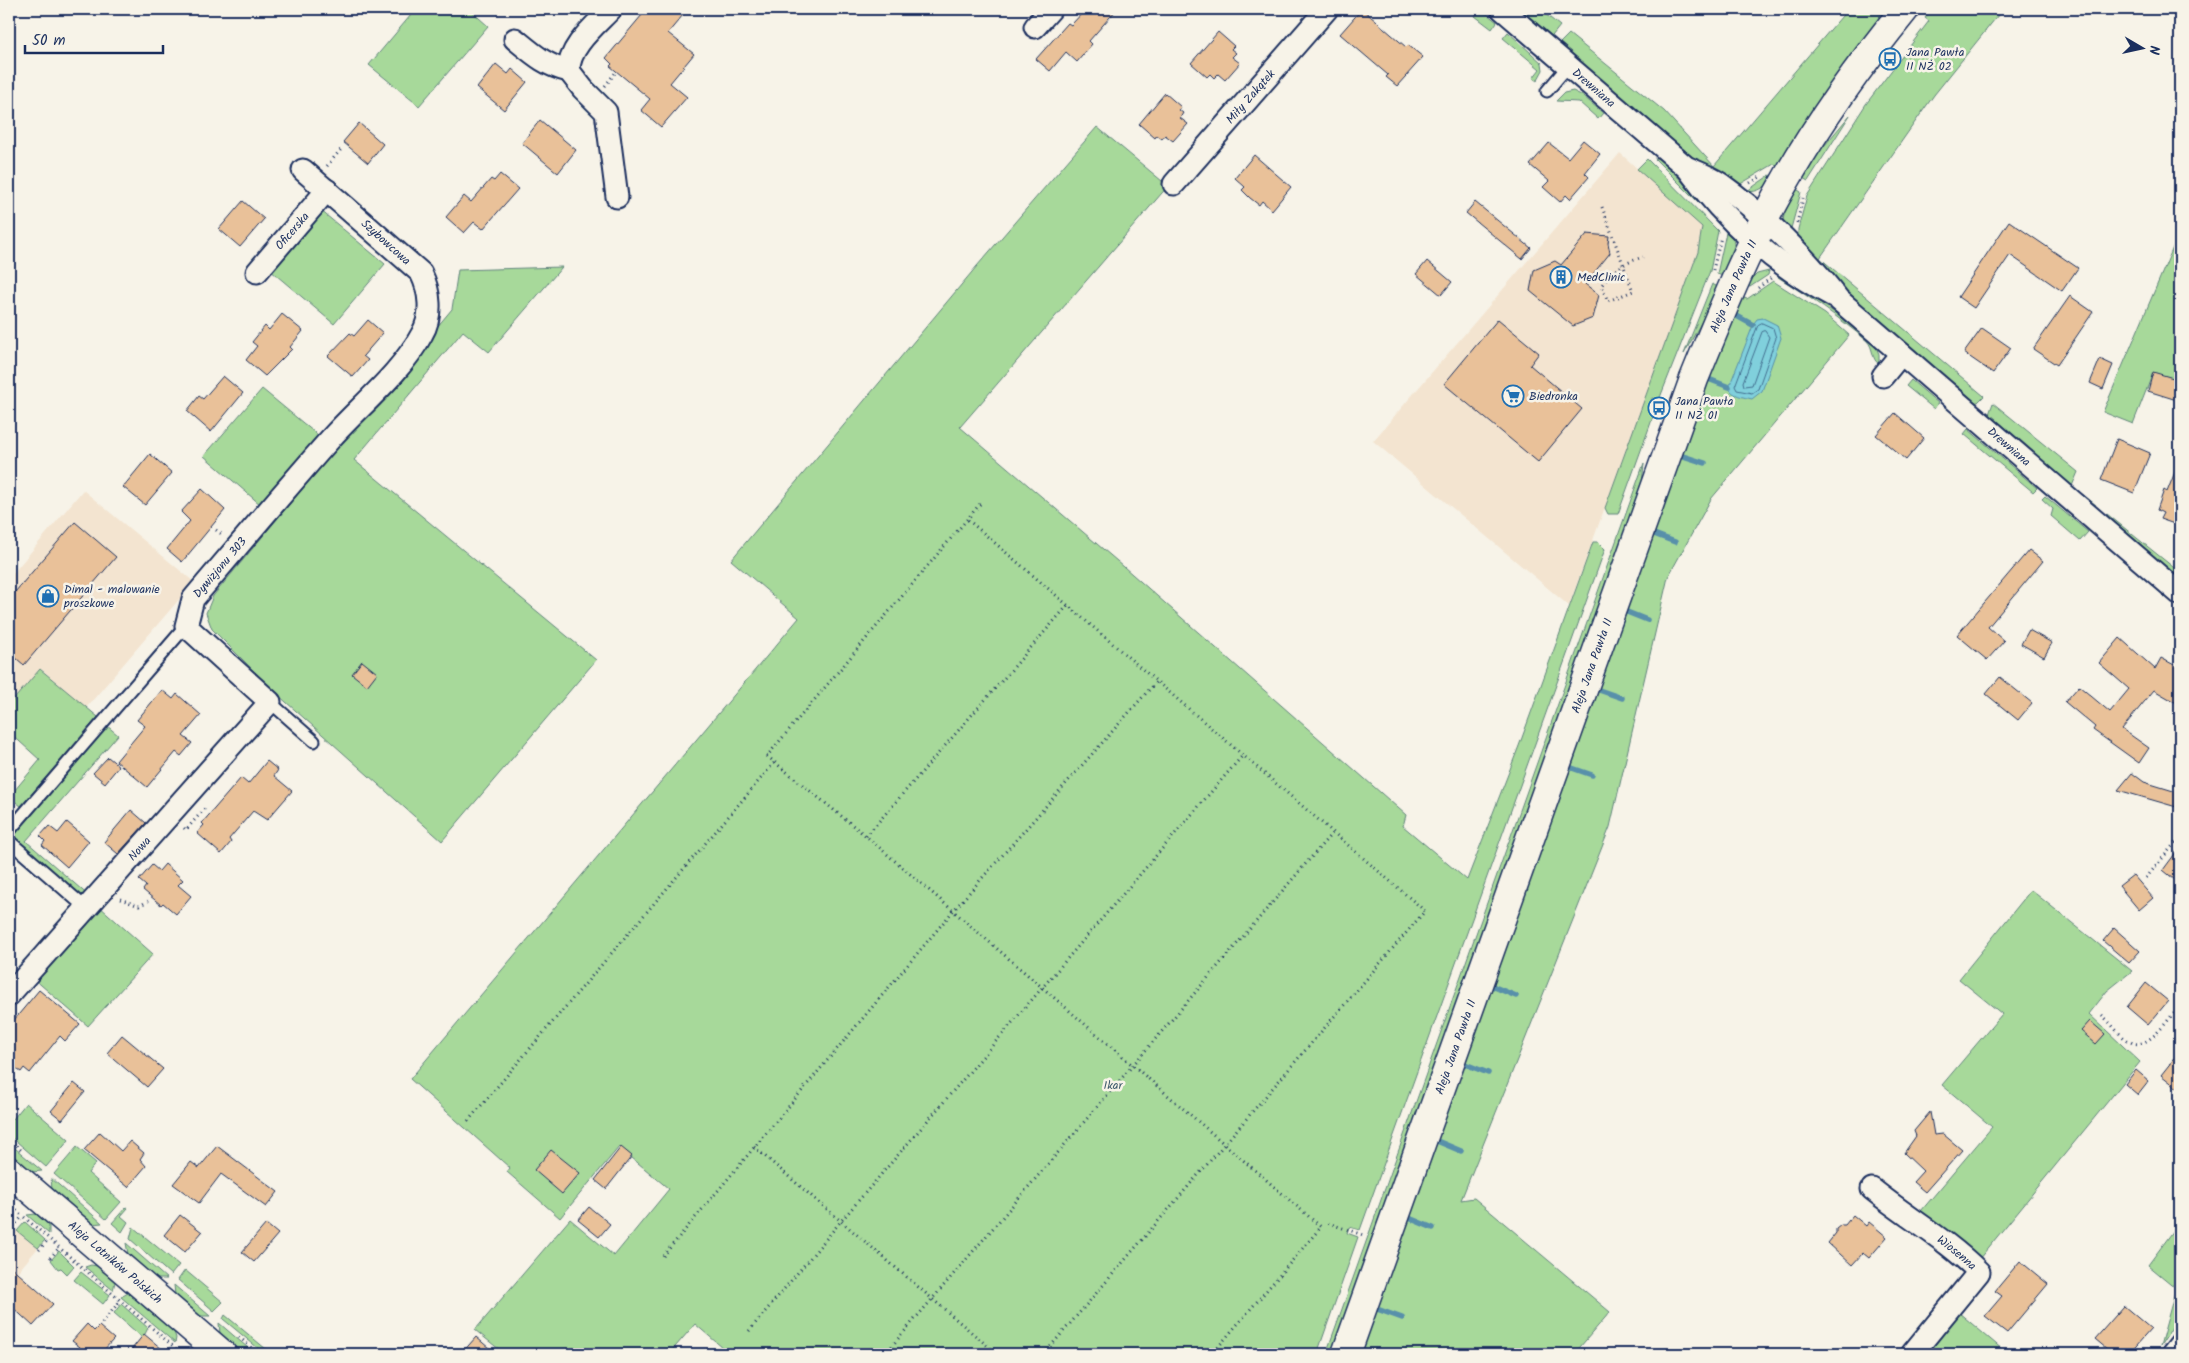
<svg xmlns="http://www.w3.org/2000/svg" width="2189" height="1363" font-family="Kalam,sans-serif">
  <rect width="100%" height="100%" fill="#f7f3e8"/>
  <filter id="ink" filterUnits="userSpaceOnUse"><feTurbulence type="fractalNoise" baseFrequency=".02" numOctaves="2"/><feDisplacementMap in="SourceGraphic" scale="10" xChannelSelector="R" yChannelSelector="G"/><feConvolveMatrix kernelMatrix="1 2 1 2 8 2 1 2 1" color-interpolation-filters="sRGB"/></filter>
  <g filter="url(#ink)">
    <!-- built -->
    <g fill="#f3e4d0">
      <polygon points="1620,153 1702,227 1698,252 1569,606 1373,441"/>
      <polygon points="83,490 194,582 86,708 41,669 16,697 9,690 9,578"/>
      <polygon points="9,1224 38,1248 9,1282"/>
    </g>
    <!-- green -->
    <g fill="#a7d99a" stroke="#61847c">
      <polygon points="416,9 469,9 488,26 419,106 369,65"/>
      <polygon points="1475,9 1481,9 1497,22 1492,29 1475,16 1478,12"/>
      <polygon points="1514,9 1539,9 1560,26 1552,36 1546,36"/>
      <path d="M 1848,9 L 1887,9 L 1827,90 L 1778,166 L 1774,164 L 1737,186 C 1673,148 1617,97 1561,49 L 1560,43 L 1569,34 L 1664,111 L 1714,166 Z"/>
      <polygon points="1931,9 2003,9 1934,95 1820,258 1984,396 1978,402 1972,403 1847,292 1798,241 1798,229 1807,196 1866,104 1929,21 1925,18"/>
      <polygon points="1508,32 1542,63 1543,70 1537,81 1533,78 1540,69 1503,38"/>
      <polygon points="1573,91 1583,96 1603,113 1598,119 1579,102 1556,101 1564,93"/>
      <polygon points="1850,115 1808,181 1801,177 1809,164"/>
      <polygon points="1097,127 1168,186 960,427 1124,567 1406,815 1403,826 1467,880 1519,746 1593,542 1598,542 1605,549 1360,1230 1349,1227 1347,1233 1358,1237 1317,1354 730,1354 695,1324 669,1354 505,1354 475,1330 570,1219 614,1256 669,1189 619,1147 560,1218 507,1172 510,1168 410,1079 799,618 731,560 977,266"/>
      <polygon points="1654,158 1660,159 1720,220 1718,222"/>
      <polygon points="1647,159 1718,231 1710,271 1659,400 1652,398 1647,411 1654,414 1618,514 1608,514 1605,508 1698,252 1702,227 1637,169"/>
      <path d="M 1770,175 L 1775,178 C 1768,185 1757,194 1747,191 Z"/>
      <polygon points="1795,188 1801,192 1790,232 1783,221 1786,203"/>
      <polygon points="320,210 385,264 334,324 270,270"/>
      <path d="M 1727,228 C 1741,245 1731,259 1723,276 L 1717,274 Z"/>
      <polygon points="2180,231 2180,380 2153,373 2133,424 2103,412"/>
      <polygon points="562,267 489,352 463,331 354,460 596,660 442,841 277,694 212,629 206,613 213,596 452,309 458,270"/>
      <polygon points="1769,271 1768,275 1750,287 1745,286 1757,274"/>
      <path d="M 1781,274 L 1835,313 L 1876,347 L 1879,354 L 1879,364 C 1871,359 1874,348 1867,341 C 1839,317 1809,297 1778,277 Z"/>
      <polygon points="1773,281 1825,314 1849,335 1711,499 1668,577 1610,827 1461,1200 1474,1198 1610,1312 1574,1354 1358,1354 1712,371 1740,297 1747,299"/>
      <polygon points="1712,284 1720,288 1684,354"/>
      <polygon points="1911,380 1938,403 1934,409 1906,386"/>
      <polygon points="262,389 320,437 261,505 204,456"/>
      <polygon points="1993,403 2078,472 2072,486 2096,505 2091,506 1988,417"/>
      <polygon points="1968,429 2037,488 2033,492 1964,434"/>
      <polygon points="1644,463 1641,495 1333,1354 1326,1354"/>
      <polygon points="2045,496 2088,532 2080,541 2051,516 2053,509 2042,499"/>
      <polygon points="2107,514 2178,571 2174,575 2108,521"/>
      <polygon points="40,669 98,717 21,806 9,797 40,760 9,732 9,705"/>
      <polygon points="106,725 118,735 26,841 90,897 85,902 12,838"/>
      <polygon points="2031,890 2132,971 2107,991 2089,1014 2140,1062 1979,1259 1921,1211 1992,1127 1942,1085 2002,1014 1959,979"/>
      <polygon points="99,906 153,954 88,1026 33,978"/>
      <polygon points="26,1103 69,1140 46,1167 9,1135 9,1124"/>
      <polygon points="9,1143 42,1171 31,1172 9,1153"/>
      <polygon points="77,1147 96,1163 88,1173 121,1202 106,1219 54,1174"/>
      <polygon points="51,1178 102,1223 92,1224 52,1190"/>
      <polygon points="126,1207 128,1208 121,1216 128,1222 122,1232 112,1223"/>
      <polygon points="36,1214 49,1225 49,1234 27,1215"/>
      <polygon points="25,1222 45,1240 38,1248 17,1231"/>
      <polygon points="2180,1222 2180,1315 2160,1346 2176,1288 2148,1265"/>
      <polygon points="133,1227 179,1265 171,1275 130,1239"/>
      <polygon points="126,1243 167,1279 156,1279 128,1254"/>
      <polygon points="59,1251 74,1266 67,1274 61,1268 58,1269 51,1260"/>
      <polygon points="91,1265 97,1266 115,1282 113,1290 85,1267"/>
      <polygon points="185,1270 223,1302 214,1311 178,1280"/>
      <polygon points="81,1272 110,1295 103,1304 74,1280"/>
      <polygon points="174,1285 210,1316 199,1316 175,1295"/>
      <polygon points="128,1293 174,1332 176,1338 175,1343 121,1297"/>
      <polygon points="121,1304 148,1328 143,1338 114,1313"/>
      <polygon points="1958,1312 2003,1350 1999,1354 1923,1354"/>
      <polygon points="225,1315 272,1354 265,1354 223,1319"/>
      <polygon points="219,1323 255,1354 244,1354 220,1334"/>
    </g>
    <!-- water -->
    <path fill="#80d0dc" stroke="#5890aa" d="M 1763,318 L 1777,325 L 1781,338 L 1762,391 L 1752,399 C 1744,397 1731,396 1729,387 L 1754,323 L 1757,319 Z"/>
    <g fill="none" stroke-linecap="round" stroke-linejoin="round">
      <!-- shore -->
      <g stroke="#436f90" stroke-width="1">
        <polygon points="1762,323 1773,328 1776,338 1758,389 1752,393 1737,390 1735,386 1758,325"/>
        <polygon points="1765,331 1769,337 1752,385 1744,386 1743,382 1762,332"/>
      </g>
      <!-- stream -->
      <g stroke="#5890aa" stroke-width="5.5">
        <polyline points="1735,315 1753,325"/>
        <polyline points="1711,380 1729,387"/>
        <polyline points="1683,456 1705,463"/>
        <polyline points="1654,534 1675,542"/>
        <polyline points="1627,612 1647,620"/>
        <polyline points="1599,690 1622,698"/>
        <polyline points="1572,768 1592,775"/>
        <polyline points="1492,986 1516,996"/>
        <polyline points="1465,1064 1488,1073"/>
        <polyline points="1437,1141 1461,1151"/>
        <polyline points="1409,1218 1433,1228"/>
        <polyline points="1377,1309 1402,1318"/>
      </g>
    </g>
    <!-- building -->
    <g fill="#e9c199" stroke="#1b2f5e">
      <polygon points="647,9 688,9 668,33 694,54 670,83 687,97 661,127 641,110 650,99 610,66 612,64 606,58"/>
      <polygon points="1086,9 1117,9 1089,41 1092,44 1077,62 1066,52 1050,71 1036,59 1068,23 1071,25"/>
      <polygon points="1362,9 1406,47 1408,45 1423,57 1397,86 1386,77 1388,75 1340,34"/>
      <polygon points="1218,32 1234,46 1231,49 1236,53 1232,57 1240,63 1225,80 1218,74 1214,78 1210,74 1207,77 1191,63"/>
      <polygon points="496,64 508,74 512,69 527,82 504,110 477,88"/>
      <polygon points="1165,93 1181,107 1179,110 1183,113 1180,118 1188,124 1173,141 1165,135 1162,139 1157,135 1155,138 1139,124"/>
      <polygon points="540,120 576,150 558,173 522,143"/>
      <polygon points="359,123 383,144 368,163 343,142"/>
      <polygon points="1583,140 1600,154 1585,173 1589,177 1570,199 1566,195 1560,202 1543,187 1549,181 1530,165 1549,143 1568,158"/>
      <polygon points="1254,155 1291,187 1272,210 1262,201 1259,205 1250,198 1242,190 1245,187 1235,178"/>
      <polygon points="500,174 518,189 483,229 474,222 464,233 446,217 464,196 471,202 491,179 494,181"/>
      <polygon points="243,201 264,219 240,247 219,229"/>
      <polygon points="1475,202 1531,248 1522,259 1466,213"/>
      <polygon points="2009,221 2078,268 2062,291 2010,255 1974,308 1958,297"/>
      <polygon points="1587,234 1609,236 1608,243 1610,253 1585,284 1599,295 1593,318 1573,326 1530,291 1534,270 1555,261 1561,265"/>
      <polygon points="1427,261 1452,282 1441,295 1416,274"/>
      <polygon points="2070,296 2093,312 2057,365 2033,349"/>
      <polygon points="282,314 303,331 290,347 292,349 265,376 246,360 257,346 252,342 265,326 269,330"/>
      <polygon points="1498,319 1539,353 1530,365 1582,409 1538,462 1444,384"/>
      <polygon points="368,320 383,333 363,356 368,360 353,377 328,356 350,333 354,336"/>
      <polygon points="1982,328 2011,348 1993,373 1964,353"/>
      <polygon points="2100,359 2113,365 2103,389 2090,383"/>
      <polygon points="2153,372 2180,380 2180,401 2148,391"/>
      <polygon points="223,376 243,393 211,432 187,411 199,396 203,399"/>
      <polygon points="1895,413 1924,438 1906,460 1876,435"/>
      <polygon points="2117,439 2150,453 2134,493 2101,480"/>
      <polygon points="150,454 172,473 145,505 123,487"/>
      <polygon points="2179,462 2180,462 2180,526 2160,519 2163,513 2157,510 2164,490 2167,492"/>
      <polygon points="202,489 225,510 182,562 167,549 190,521 181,512"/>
      <polygon points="75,522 116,557 24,665 9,652 9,599"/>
      <polygon points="2029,550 2043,561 1988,627 2004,641 1987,660 1957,635"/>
      <polygon points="2029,630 2052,643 2044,657 2021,644"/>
      <polygon points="2120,638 2155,669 2161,658 2180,668 2180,705 2154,690 2122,729 2149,748 2139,763 2093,730 2095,727 2065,702 2079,686 2110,712 2129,689 2099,663"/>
      <polygon points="362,661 377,673 367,686 352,674"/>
      <polygon points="2000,677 2032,703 2018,720 1986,694"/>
      <polygon points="162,690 173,699 177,694 201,715 183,736 192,743 181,756 176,752 147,787 116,761 145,726 137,720"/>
      <polygon points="108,757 119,766 105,783 93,773"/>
      <polygon points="267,761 278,770 274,776 292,791 267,820 253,811 229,839 231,842 221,854 197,833 204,825 202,823 241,778 248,784"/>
      <polygon points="2132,773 2144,782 2180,793 2180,808 2118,790"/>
      <polygon points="131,810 146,823 118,854 104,842"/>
      <polygon points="67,822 89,841 67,867 42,845 45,841 40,836 49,826 58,833"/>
      <polygon points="2180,847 2180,884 2163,870"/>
      <polygon points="165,864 183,880 178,885 191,896 176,914 163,903 161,905 143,890 146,886 139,880 152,865 159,871"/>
      <polygon points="2133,875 2153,898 2139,910 2119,886"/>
      <polygon points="2114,928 2140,951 2129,963 2103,941"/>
      <polygon points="2146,983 2168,1001 2148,1025 2127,1007"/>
      <polygon points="39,990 80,1024 65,1041 60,1036 30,1073 24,1068 21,1072 9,1064 9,1026"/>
      <polygon points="2090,1021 2105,1034 2096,1044 2081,1031"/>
      <polygon points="122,1035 163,1069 147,1087 107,1053"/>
      <polygon points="2180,1051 2180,1090 2161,1075"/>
      <polygon points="2136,1070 2149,1081 2138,1095 2125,1084"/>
      <polygon points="74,1083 85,1092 62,1120 51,1111"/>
      <polygon points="1930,1112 1934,1135 1943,1134 1962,1150 1925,1192 1913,1182 1923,1171 1904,1153 1916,1136 1914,1131"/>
      <polygon points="100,1132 121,1151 130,1141 144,1153 140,1159 146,1166 128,1187 84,1150"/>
      <polygon points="217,1146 278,1192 266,1207 221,1174 199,1203 173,1184 191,1162 199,1168"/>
      <polygon points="621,1147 632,1156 606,1189 595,1180"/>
      <polygon points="551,1150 580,1173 562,1194 534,1170"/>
      <polygon points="589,1207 610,1224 599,1237 578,1220"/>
      <polygon points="180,1215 202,1232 185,1252 164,1235"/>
      <polygon points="1853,1215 1866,1226 1869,1222 1887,1237 1869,1258 1863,1253 1852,1265 1828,1243 1836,1233 1836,1229 1841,1225 1845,1225"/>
      <polygon points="266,1224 278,1234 254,1262 242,1252"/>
      <polygon points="2020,1261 2048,1284 2007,1333 1985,1316 2002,1296 1995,1291"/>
      <polygon points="9,1265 53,1304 33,1326 9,1304"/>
      <polygon points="2124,1306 2151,1329 2129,1354 2113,1354 2095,1339"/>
      <polygon points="87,1324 94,1331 99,1326 114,1339 100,1354 74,1354 80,1347 72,1341"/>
      <polygon points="144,1334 168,1354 128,1354"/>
      <polygon points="476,1337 496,1354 461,1354"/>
    </g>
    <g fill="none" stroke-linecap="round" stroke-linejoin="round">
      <!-- lane casing -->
      <g stroke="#1b2f5e" stroke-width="15">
        <g id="lane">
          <polyline points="1547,91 1568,66"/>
          <polyline points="270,702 314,741"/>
          <polyline points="9,831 186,626"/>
          <polyline points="9,841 87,909"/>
        </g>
      </g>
      <!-- street casing -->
      <g stroke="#1b2f5e" stroke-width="25">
        <g id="street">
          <path id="s1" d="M 1502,9 L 1686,167 C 1698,172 1711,177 1721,184 C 1763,214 1808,259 1839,300 L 2180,594"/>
          <polyline points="1035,27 1051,9"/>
          <path d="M 515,39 C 532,53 546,66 569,71"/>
          <polyline points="569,71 583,89 606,112 617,197"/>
          <path d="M 569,71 C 568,47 596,25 611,9"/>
          <path d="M 1688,169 C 1725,221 1776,266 1833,296"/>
          <path id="s2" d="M 1174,184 L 1327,9"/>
          <path id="s3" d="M 257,272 L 327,190"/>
          <polyline points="1883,376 1901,354"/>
          <path id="s4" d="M 9,995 L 270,702 L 186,626 L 193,599 C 239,545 285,490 332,437 C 361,405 402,372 422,334 C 433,315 430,291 421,273 L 303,170"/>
          <path id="s5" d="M 1872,1189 C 1908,1218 1947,1240 1979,1272 L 1912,1354"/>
          <polyline points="2172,1354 2180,1344"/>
        </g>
      </g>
      <!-- secondary casing -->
      <g stroke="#1b2f5e" stroke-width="31">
        <g id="secondary">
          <path id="s6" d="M 9,1171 L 222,1354"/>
          <path id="s7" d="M 1346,1354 L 1694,379 C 1722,310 1750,241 1788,176 C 1822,117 1862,62 1905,9"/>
        </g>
      </g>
      <!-- path -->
      <g stroke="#1b2f5e" stroke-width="3" stroke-dasharray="1 4" stroke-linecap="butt">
        <polyline points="605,86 615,73"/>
        <polyline points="327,166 343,147"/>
        <polyline points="1750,183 1762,176"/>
        <path d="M 1602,207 L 1633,291 L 1608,301 L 1601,286 C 1615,268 1622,264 1643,257"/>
        <polyline points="1797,223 1803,198"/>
        <polyline points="1713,270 1721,237"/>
        <polyline points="1758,288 1771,278"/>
        <polyline points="980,504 767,756 866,836 1321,1227 1212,1354"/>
        <polyline points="968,520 1425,911 1044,1354"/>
        <polyline points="216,530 223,535"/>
        <polyline points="184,828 186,830 207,806"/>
        <polyline points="866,836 1069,604"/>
        <polyline points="2146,878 2180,837"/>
        <polyline points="120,899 139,906 148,901"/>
        <path d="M 2102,1015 C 2111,1023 2120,1037 2131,1042 C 2148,1052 2172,1015 2180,1004"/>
        <polyline points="468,1121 775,762"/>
        <polyline points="2176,1130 2180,1125"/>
        <polyline points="9,1139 23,1152"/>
        <polyline points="754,1147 997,1354"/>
        <polyline points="9,1204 182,1354"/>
        <polyline points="1328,1223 1363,1235"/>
        <polyline points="13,1227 23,1216"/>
        <polyline points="39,1250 49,1239"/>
        <polyline points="663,1256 953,911 1156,682"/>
        <polyline points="50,1258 59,1248"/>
        <polyline points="102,1323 120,1301"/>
        <polyline points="749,1331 841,1221 1243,755"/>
        <polyline points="239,1337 259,1354"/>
        <polyline points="168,1354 174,1347"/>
        <polyline points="885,1354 1333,832"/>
      </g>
      <!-- lane -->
      <use href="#lane" stroke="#f7f3e8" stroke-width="11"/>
      <!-- street -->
      <use href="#street" stroke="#f7f3e8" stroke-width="21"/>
      <!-- secondary -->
      <use href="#secondary" stroke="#f7f3e8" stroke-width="28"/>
    </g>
  </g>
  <!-- icons -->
  <defs>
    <g id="bus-ring" transform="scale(1.125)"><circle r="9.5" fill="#f7f3e8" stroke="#1f6fb2" stroke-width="1.5"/><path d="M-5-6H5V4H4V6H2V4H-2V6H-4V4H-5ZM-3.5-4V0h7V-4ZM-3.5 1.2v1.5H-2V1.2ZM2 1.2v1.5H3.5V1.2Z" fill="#1f6fb2"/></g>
    <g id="building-ring" transform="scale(1.125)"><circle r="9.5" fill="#f7f3e8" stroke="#1f6fb2" stroke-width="1.5"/><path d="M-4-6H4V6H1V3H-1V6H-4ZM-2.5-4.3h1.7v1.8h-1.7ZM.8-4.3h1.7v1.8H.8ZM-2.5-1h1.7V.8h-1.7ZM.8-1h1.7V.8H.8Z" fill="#1f6fb2"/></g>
    <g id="supermarket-ring" transform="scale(1.125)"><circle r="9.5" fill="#f7f3e8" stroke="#1f6fb2" stroke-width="1.5"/><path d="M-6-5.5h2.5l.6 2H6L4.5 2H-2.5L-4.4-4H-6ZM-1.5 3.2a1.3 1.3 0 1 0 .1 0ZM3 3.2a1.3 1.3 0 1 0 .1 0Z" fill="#1f6fb2"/></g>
    <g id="shop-ring" transform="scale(1.125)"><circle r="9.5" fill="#f7f3e8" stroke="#1f6fb2" stroke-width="1.5"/><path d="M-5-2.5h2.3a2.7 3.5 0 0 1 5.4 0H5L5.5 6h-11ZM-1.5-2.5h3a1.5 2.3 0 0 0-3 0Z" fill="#1f6fb2"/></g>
  </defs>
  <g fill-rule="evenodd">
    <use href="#bus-ring" x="1890" y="59"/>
    <use href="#building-ring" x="1561" y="277"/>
    <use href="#supermarket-ring" x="1513" y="396"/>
    <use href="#bus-ring" x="1659" y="408"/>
    <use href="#shop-ring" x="48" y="596"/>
  </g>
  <g text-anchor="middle" stroke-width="5" stroke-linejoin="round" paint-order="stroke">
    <!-- poi labels -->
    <g font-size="12" fill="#1b2f5e" stroke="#f7f3e8" text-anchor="start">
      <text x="1906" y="56">Jana Pawła<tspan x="1906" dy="14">II NŻ 02</tspan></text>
      <text x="1577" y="281">MedClinic</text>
      <text x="1529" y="400">Biedronka</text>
      <text x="1675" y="405">Jana Pawła<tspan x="1675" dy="14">II NŻ 01</tspan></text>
      <text x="64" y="593">Dimal - malowanie<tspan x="64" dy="14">proszkowe</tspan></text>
    </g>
    <!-- street labels -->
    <g font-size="12" fill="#1b2f5e" stroke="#f7f3e8">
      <text dy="4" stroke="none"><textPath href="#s1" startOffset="121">Drewniana</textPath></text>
      <text dy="4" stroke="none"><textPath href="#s2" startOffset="116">Miły Zakątek</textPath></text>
      <text dy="4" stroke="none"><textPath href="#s3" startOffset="54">Oficerska</textPath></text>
      <text transform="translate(386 242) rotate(42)" y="4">Szybowcowa</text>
      <text dy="4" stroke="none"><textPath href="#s7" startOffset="1136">Aleja Jana Pawła II</textPath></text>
      <text dy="4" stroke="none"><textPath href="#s1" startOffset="672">Drewniana</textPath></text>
      <text dy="4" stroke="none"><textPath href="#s4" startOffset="575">Dywizjonu 303</textPath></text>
      <text dy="4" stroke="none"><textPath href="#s7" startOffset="731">Aleja Jana Pawła II</textPath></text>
      <text dy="4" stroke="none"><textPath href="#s4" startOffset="196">Nowa</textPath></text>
      <text dy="4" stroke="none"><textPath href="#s7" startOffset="326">Aleja Jana Pawła II</textPath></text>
      <text dy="4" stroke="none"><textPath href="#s5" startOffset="106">Wiosenna</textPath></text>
      <text dy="4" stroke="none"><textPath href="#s6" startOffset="140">Aleja Lotników Polskich</textPath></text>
    </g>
    <!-- park labels -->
    <g font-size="12" fill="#3e5a6d" stroke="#f7f3e8">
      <text x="1113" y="1089">Ikar</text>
    </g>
  </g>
  <!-- margin -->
  <rect width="2189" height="1363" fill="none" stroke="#f7f3e8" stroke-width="30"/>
  <rect x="15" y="15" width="2159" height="1333" fill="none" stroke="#1b2f5e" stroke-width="2" filter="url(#ink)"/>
  <!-- north arrow -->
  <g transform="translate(2142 48) rotate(99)" stroke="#f7f3e8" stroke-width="4" paint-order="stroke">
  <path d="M0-4L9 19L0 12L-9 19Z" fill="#1b2f5e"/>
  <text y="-8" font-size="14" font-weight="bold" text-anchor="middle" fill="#1b2f5e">N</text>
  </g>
  <!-- scale -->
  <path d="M25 45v8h138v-8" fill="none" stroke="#1b2f5e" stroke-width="2.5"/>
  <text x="32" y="45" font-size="15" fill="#1b2f5e" stroke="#f7f3e8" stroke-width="4" paint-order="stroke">50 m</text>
</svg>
